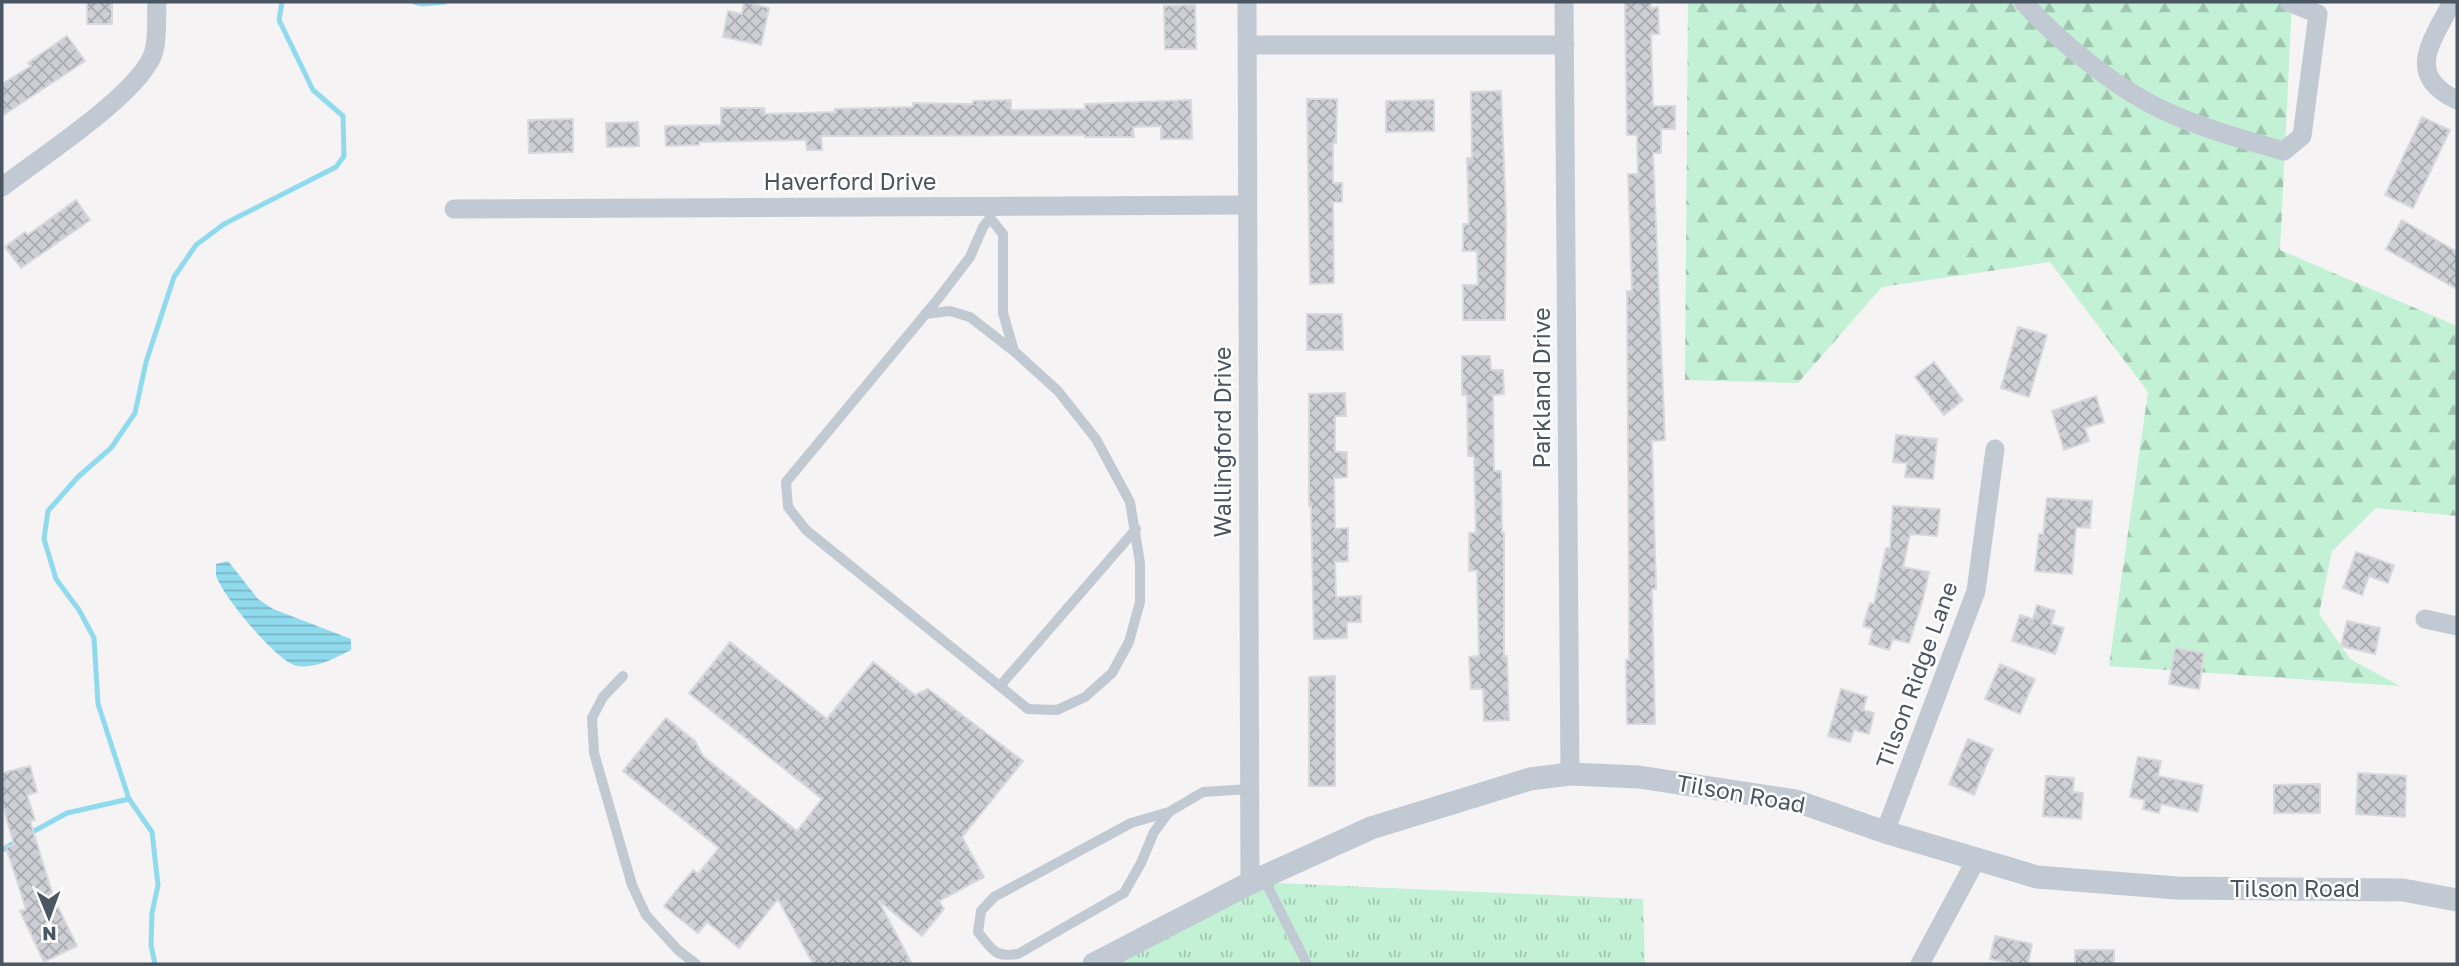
<svg xmlns="http://www.w3.org/2000/svg" width="2459" height="966" font-family="'Golos Text',sans-serif">
  <defs>
    <pattern id="forest-firs" width="22" height="20" patternUnits="userSpaceOnUse" patternTransform="scale(1.75)"><rect width="22" height="20" fill="#c3f1d5"/><path d="M5 1l3.5 6h-7zM16 11l3.5 6h-7z" fill="#a0c6b0"/></pattern>
    <pattern id="park-tufts" width="24" height="20" patternUnits="userSpaceOnUse" patternTransform="scale(1.75)"><rect width="24" height="20" fill="#c3f1d5"/><path d="M3 7l-1-3M5 7V3M7 7l1-3M15 17l-1-3M17 17v-4M19 17l1-3" fill="none" stroke="#a0c6b0"/></pattern>
    <pattern id="water-rules" width="6" height="5" patternUnits="userSpaceOnUse" patternTransform="scale(1.75)"><rect width="6" height="5" fill="#90daee"/><path d="M0 2.5h6" fill="none" stroke="#78b4c4"/></pattern>
    <pattern id="building-cross-hatch" width="8" height="8" patternUnits="userSpaceOnUse" patternTransform="scale(1.75)"><rect width="8" height="8" fill="#cdcfd5"/><path d="M0 0l8 8M0 8l8-8" fill="none" stroke="#a8abb0"/></pattern>
  </defs>
  <rect width="100%" height="100%" fill="#f5f3f3"/>
  <!-- forest -->
  <polygon fill="url(#forest-firs)" points="1688,2 2292,2 2280,250 2457,326 2457,516 2376,508 2332,551 2319,614 2350,659 2400,686 2109,666 2148,392 2050,262 1882,287 1798,383 1685,380"/>
  <!-- park -->
  <polygon fill="url(#park-tufts)" points="1254,882 1643,899 1645,964 1087,964"/>
  <!-- water -->
  <path fill="url(#water-rules)" d="M 228,561 L 258,599 L 273,609 L 351,639 L 351,650 C 335,658 312,671 294,665 C 274,658 221,594 216,575 C 216,571 216,567 216,564 Z"/>
  <g fill="none" stroke-linecap="round" stroke-linejoin="round">
    <!-- stream -->
    <g stroke="#90daee" stroke-width="5">
      <polyline points="414,2 423,4 445,2"/>
      <polyline points="27,835 67,813 129,799"/>
      <polyline points="2,850 19,840"/>
      <polyline points="155,964 151,945 152,913 158,885 152,832 129,799 98,704 94,638 79,610 56,579 44,539 48,511 78,477 111,448 135,413 146,362 174,277 196,245 224,224 336,167 344,156 343,116 313,90 279,20 282,2"/>
    </g>
  </g>
  <!-- building -->
  <g fill="url(#building-cross-hatch)" stroke="#d7d9de" stroke-width="2">
    <rect x="87" y="2" width="25" height="22"/>
    <polygon points="744,2 769,8 761,45 723,37 728,11 742,14"/>
    <polygon points="1625,2 1651,2 1651,8 1658,7 1659,34 1651,34 1653,106 1675,106 1675,129 1661,129 1661,153 1653,153 1665,440 1652,441 1656,589 1652,589 1655,724 1627,724 1626,660 1629,660 1629,601 1627,291 1632,291 1628,174 1638,174 1637,135 1627,135"/>
    <polygon points="1195,5 1196,49 1165,49 1164,6"/>
    <polygon points="67,36 85,61 2,116 2,84 31,66 28,63"/>
    <polygon points="1501,91 1506,215 1505,320 1463,320 1463,285 1478,285 1477,251 1463,251 1463,224 1469,224 1467,158 1472,158 1471,92"/>
    <polygon points="1307,99 1337,99 1336,143 1333,143 1333,183 1342,183 1342,202 1333,202 1334,283 1310,284"/>
    <polygon points="1011,100 1011,110 1085,109 1085,104 1191,100 1192,139 1161,139 1161,126 1133,127 1134,137 1085,137 1085,135 821,136 822,150 807,150 806,140 699,142 699,145 666,146 665,126 721,125 721,108 764,108 765,114 835,112 835,109 913,107 913,103 973,104 973,101"/>
    <polygon points="1434,100 1434,131 1386,132 1386,101"/>
    <polygon points="2422,117 2450,130 2413,208 2385,195"/>
    <polygon points="573,119 573,152 529,153 528,120"/>
    <polygon points="638,122 639,146 607,147 606,123"/>
    <polygon points="76,200 90,220 21,268 5,247 25,232 28,235"/>
    <polygon points="2402,220 2457,252 2457,289 2386,249"/>
    <polygon points="1307,314 1342,314 1343,350 1307,350"/>
    <polygon points="2018,327 2047,335 2029,397 2001,388"/>
    <polygon points="1462,356 1490,356 1491,370 1503,370 1504,394 1493,395 1494,471 1501,471 1502,533 1504,533 1504,656 1507,656 1509,720 1484,721 1483,689 1471,689 1469,657 1479,656 1477,570 1469,571 1469,533 1476,533 1474,456 1468,456 1467,395 1462,395"/>
    <polygon points="1934,362 1963,400 1944,415 1915,377"/>
    <polygon points="1345,393 1346,416 1335,416 1335,452 1347,452 1347,477 1334,478 1335,529 1348,528 1348,561 1335,562 1336,597 1361,596 1361,622 1347,622 1347,638 1314,639 1311,506 1309,506 1309,394"/>
    <polygon points="2096,396 2104,422 2085,428 2089,441 2064,450 2052,411"/>
    <polygon points="1896,435 1937,439 1933,479 1905,477 1907,463 1893,462"/>
    <polygon points="2047,498 2092,501 2090,528 2076,527 2072,574 2035,571 2039,534 2043,534"/>
    <polygon points="1893,506 1940,509 1937,536 1910,534 1903,567 1929,572 1923,599 1909,643 1893,639 1889,650 1869,644 1873,629 1863,626 1870,603 1874,604 1886,548 1890,548"/>
    <polygon points="2356,552 2394,565 2388,583 2369,576 2362,595 2343,588"/>
    <polygon points="2037,605 2055,611 2051,624 2064,628 2055,654 2012,641 2020,615 2033,619"/>
    <polygon points="2347,621 2380,628 2375,654 2341,646"/>
    <polygon points="730,642 827,719 873,662 915,695 928,689 1023,761 962,837 984,877 939,901 944,909 922,936 878,900 912,964 813,964 778,899 739,948 707,922 698,933 664,906 693,870 698,874 719,848 623,771 666,718 695,741 703,756 797,831 822,799 689,693"/>
    <polygon points="2175,648 2204,653 2199,689 2169,684"/>
    <polygon points="2000,664 2035,679 2020,714 1985,699"/>
    <polygon points="1335,676 1335,786 1309,786 1309,677"/>
    <polygon points="1841,689 1867,697 1863,710 1874,713 1869,734 1854,730 1850,742 1828,736"/>
    <polygon points="1968,739 1993,749 1974,795 1949,784"/>
    <polygon points="2138,757 2161,761 2158,776 2203,785 2198,812 2161,804 2159,813 2143,809 2145,800 2130,797"/>
    <polygon points="30,766 37,792 27,795 35,820 30,821 54,899 77,946 44,962 20,911 26,909 6,847 14,845 2,802 2,773"/>
    <polygon points="2358,773 2406,776 2405,817 2356,814"/>
    <polygon points="2046,776 2074,778 2073,792 2083,793 2081,819 2043,816"/>
    <polygon points="2320,784 2320,813 2274,813 2274,785"/>
    <polygon points="1995,936 2032,944 2028,964 2014,964 1990,959"/>
    <rect x="2075" y="950" width="39" height="14"/>
  </g>
  <g fill="none" stroke-linecap="round" stroke-linejoin="round">
    <!-- service -->
    <g stroke="#c1cad2" stroke-width="10">
      <polyline points="990,212 990,218 1003,234 1003,313 1014,351"/>
      <polyline points="925,314 950,311 970,317 1015,352 1058,391 1096,439 1130,502 1140,563 1140,602 1129,642 1112,673 1085,697 1057,710 1028,709 806,530 788,507 786,482 938,299 970,257 983,227 990,218"/>
      <polyline points="623,676 603,697 592,718 594,753 632,885 646,915 678,950 696,964"/>
      <polyline points="1000,686 1136,529"/>
      <path d="M 1169,812 L 1154,832 L 1141,863 L 1124,893 L 1018,954 C 994,958 992,949 978,932 L 981,911 L 994,897 L 1131,823 L 1169,812 L 1203,792 L 1249,789"/>
      <polyline points="1263,877 1307,964"/>
    </g>
    <!-- minor -->
    <g stroke="#c1cad2" stroke-width="19">
      <polyline points="1247,2 1250,883"/>
      <polyline points="1564,2 1570,774"/>
      <path d="M 2023,2 C 2061,43 2116,89 2167,112 C 2204,129 2245,140 2284,151 L 2302,136 L 2318,14 L 2289,2"/>
      <path d="M 2452,2 C 2433,40 2403,75 2457,100"/>
      <polyline points="1248,45 1565,45"/>
      <path d="M 2,187 C 38,159 143,92 154,51 C 158,36 156,17 157,2"/>
      <polyline points="454,209 1247,205"/>
      <polyline points="2425,619 2457,626"/>
      <polyline points="1885,832 1976,591 1995,449"/>
      <polyline points="1920,964 1976,860"/>
    </g>
    <!-- tertiary -->
    <polyline stroke="#c1cad2" stroke-width="23" points="1094,964 1250,883 1371,828 1530,779 1570,774 1639,777 1796,801 1885,832 2037,877 2177,888 2403,890 2457,900"/>
  </g>
  <g text-anchor="middle" stroke-width="5" stroke-linejoin="round" paint-order="stroke">
    <!-- street labels -->
    <g font-size="23" fill="#4a5661" stroke="#fff">
      <text x="850" y="190">Haverford Drive</text>
      <text transform="translate(1542 388) rotate(-90)" y="8">Parkland Drive</text>
      <text transform="translate(1223 442) rotate(-90)" y="8">Wallingford Drive</text>
      <text transform="translate(1917 675) rotate(-70)" y="8">Tilson Ridge Lane</text>
      <text transform="translate(1741 794) rotate(10)" y="8">Tilson Road</text>
      <text x="2295" y="897">Tilson Road</text>
    </g>
  </g>
  <!-- border -->
  <rect width="2459" height="966" fill="none" stroke="#4a5661" stroke-width="7"/>
  <!-- north arrow -->
  <g transform="translate(49 917) rotate(179)" stroke="#ffffff" stroke-width="5" paint-order="stroke">
  <path d="M0-5L12 26L0 18L-12 26Z" fill="#4a5661"/>
  <text y="-10" font-size="19" font-weight="bold" text-anchor="middle" fill="#4a5661">N</text>
  </g>
</svg>
